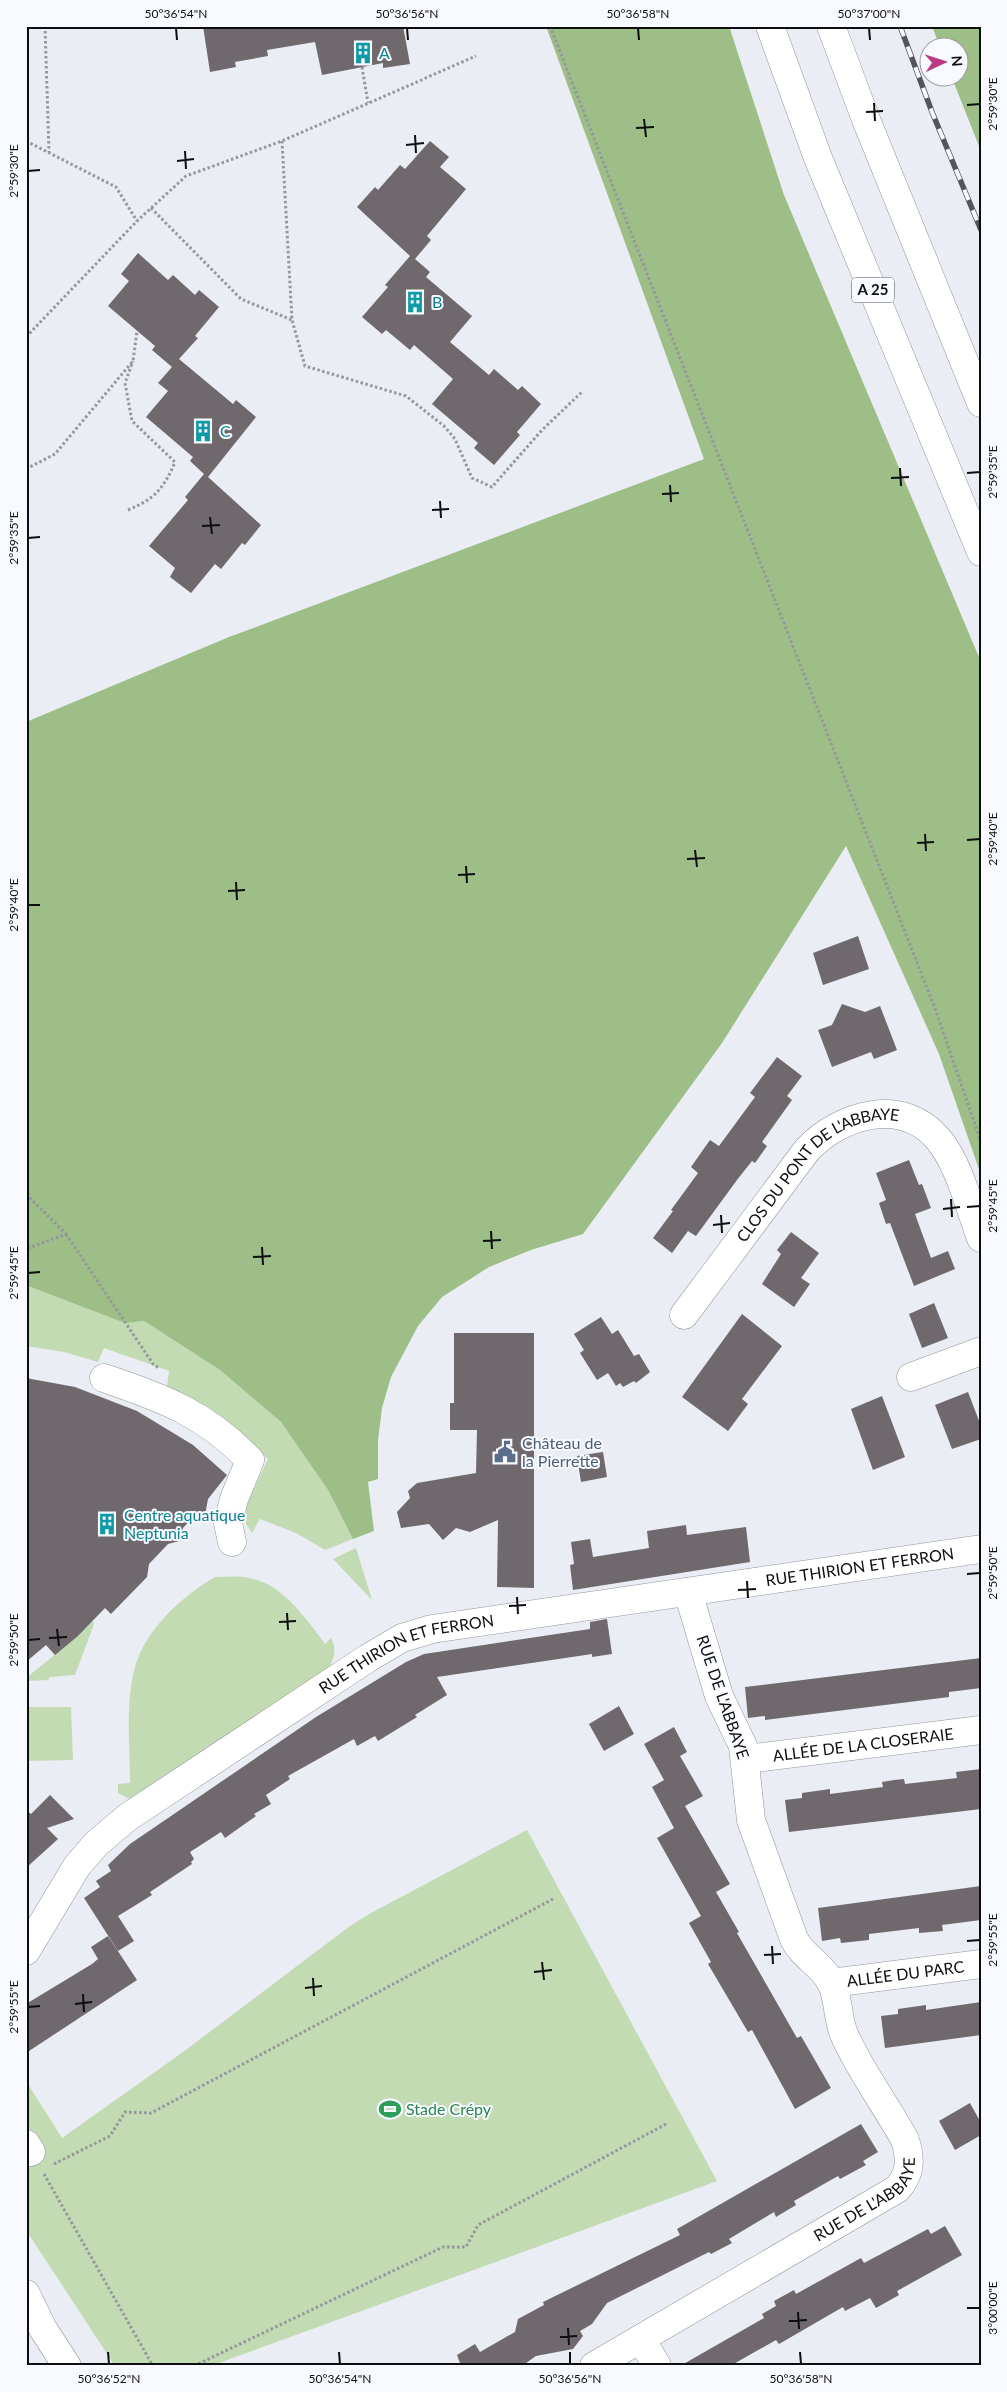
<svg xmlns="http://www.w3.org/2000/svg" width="1007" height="2392" font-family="Lato,sans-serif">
  <rect width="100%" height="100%" fill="#eaedf4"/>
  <!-- green -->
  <g fill="#c2dbb3">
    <polygon points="30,1284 125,1323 144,1321 220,1370 281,1422 328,1490 353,1539 325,1550 296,1533 260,1519 252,1533 246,1524 243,1511 268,1459 244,1438 167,1386 169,1371 104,1348 98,1362 64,1352 26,1346 26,1285"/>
    <polygon points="356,1548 372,1600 333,1559"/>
    <path d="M 215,1577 C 224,1577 234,1576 243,1577 C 281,1581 304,1616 325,1644 L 331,1638 C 337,1650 334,1657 329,1669 L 131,1800 L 118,1793 L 118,1784 L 130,1783 C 130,1746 125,1704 135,1667 C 146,1629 182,1596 215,1577 Z"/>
    <polygon points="93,1621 94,1624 75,1675 50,1677 48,1680 26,1681 26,1678 78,1636"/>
    <polygon points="26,1707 71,1707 73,1760 26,1761"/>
    <polygon points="527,1830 717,2181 211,2366 115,2366 26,2230 26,2081 62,2138 183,2052 350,1926 371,1913"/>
  </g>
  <!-- forest -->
  <g fill="#9dbe86">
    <polygon points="546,26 729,26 784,195 981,662 981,1175 939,1054 846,846 722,1043 583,1234 531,1250 489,1267 442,1297 418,1326 391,1377 382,1408 378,1440 378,1479 368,1482 374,1531 353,1539 328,1490 281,1422 220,1370 144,1321 125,1323 26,1285 26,722 229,637 704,459"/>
    <polygon points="932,26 981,26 981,151 952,78 960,78 960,48 940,47"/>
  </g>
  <!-- building -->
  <g fill="#6f696e">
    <polygon points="203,26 403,26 410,64 383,68 383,63 322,75 315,42 267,50 268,56 235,62 236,67 210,72"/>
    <polygon points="430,141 449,157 440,167 466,189 427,236 431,240 415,259 430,272 426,277 472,316 450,342 489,375 494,369 518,390 522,386 541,404 517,432 520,435 494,465 474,448 478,443 432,404 453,379 414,345 410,350 386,330 382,334 362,317 388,287 385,285 410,256 357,207 375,187 378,190 400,165 405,169"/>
    <polygon points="138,253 168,280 173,275 195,295 199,290 219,307 195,336 198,338 179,359 233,404 236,400 256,417 208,477 261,525 245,545 242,543 221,569 215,564 191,593 170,577 175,568 149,546 188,500 185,497 204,474 190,461 193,457 146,417 168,391 158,383 172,367 152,350 155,346 108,306 129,281 121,274"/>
    <polygon points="858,936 869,969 823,985 813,953"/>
    <polygon points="842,1004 865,1012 880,1006 897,1050 874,1059 871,1052 832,1067 818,1030 832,1025"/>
    <polygon points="777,1057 802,1076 787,1096 792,1100 762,1142 767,1146 755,1163 752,1161 737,1180 696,1236 688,1231 672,1253 653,1238 673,1211 671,1210 698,1173 691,1167 710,1140 719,1146 755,1097 750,1093"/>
    <polygon points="909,1160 919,1185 922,1184 931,1208 915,1214 931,1258 948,1251 955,1269 914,1286 890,1223 886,1224 879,1203 886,1200 876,1173"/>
    <polygon points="791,1232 819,1253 801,1278 810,1284 794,1307 762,1284 781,1254 777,1250"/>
    <polygon points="934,1303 948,1338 922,1348 909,1314"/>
    <polygon points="742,1314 782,1346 742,1399 748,1404 728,1431 682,1397"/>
    <polygon points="601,1317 612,1334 618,1330 634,1356 639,1354 650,1372 636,1383 634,1381 623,1387 620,1383 616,1386 608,1373 597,1380 580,1353 584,1350 574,1334"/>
    <polygon points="454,1333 534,1333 534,1588 497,1587 498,1520 470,1532 456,1528 443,1540 429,1524 401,1528 397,1512 410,1498 408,1491 417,1483 476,1473 477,1430 450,1430 450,1403 454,1403"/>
    <polygon points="26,1378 75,1387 137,1411 193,1445 227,1475 208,1499 205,1515 194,1516 183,1528 183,1540 168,1544 149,1564 147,1577 111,1614 105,1608 78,1636 55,1655 46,1645 26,1662"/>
    <polygon points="968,1392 981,1426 981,1439 952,1449 935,1405"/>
    <polygon points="882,1396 905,1457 873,1470 851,1409"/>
    <polygon points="603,1452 607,1477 581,1482 577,1456"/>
    <polygon points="686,1525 687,1535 746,1527 750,1562 573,1590 570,1565 574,1564 571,1542 590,1539 593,1557 649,1548 647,1531"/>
    <polygon points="607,1619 612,1654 592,1657 592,1654 437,1677 447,1695 415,1715 417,1717 378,1741 375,1736 357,1746 354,1739 288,1776 290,1779 266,1795 271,1804 254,1814 256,1816 225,1838 221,1832 190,1852 194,1859 191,1862 192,1864 150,1892 152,1895 118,1916 134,1941 118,1951 84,1898 100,1887 96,1881 111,1871 108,1865 130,1844 316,1717 406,1662 424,1654 590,1629 590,1622"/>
    <polygon points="981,1658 981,1688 949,1692 949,1697 765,1720 765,1716 748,1718 745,1687"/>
    <polygon points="619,1706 634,1734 604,1751 589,1724"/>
    <polygon points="674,1727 687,1752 680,1756 703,1796 685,1806 730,1884 716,1892 739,1932 737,1933 797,2038 801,2036 831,2088 795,2109 752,2030 748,2032 708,1964 711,1962 689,1923 701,1916 657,1838 674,1828 652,1787 664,1780 644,1744"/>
    <polygon points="981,1769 981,1809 789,1832 785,1800 802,1798 802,1793 830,1789 830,1794 883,1787 882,1782 894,1780 904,1779 905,1784 957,1778 956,1772"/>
    <polygon points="50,1795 74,1819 47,1828 58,1839 26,1868 26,1810 31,1814"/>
    <polygon points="981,1886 981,1920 942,1925 943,1931 919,1933 919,1928 869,1934 869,1940 841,1943 840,1938 822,1941 818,1908"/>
    <polygon points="108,1936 137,1980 26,2053 26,2004 92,1964 98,1959 91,1947"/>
    <polygon points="981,2002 981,2035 885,2048 881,2016 898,2014 898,2009 926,2005 926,2010"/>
    <polygon points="970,2103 981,2123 981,2135 955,2150 939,2121"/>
    <polygon points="861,2124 878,2152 863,2161 866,2165 840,2179 838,2176 794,2201 796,2205 776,2217 774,2212 729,2239 732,2243 711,2254 709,2252 607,2303 592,2324 580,2331 583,2336 573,2349 536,2356 522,2366 455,2366 460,2363 457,2355 475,2344 480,2352 515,2332 518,2319 544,2305 543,2302 680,2235 677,2229"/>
    <polygon points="945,2226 962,2255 897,2291 899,2295 876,2308 870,2298 845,2311 843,2307 779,2344 776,2340 730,2366 680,2366 764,2318 762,2314 776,2306 774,2301 794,2290 796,2294 861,2258 864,2263 928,2229 931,2234"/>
  </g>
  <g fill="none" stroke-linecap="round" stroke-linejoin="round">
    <!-- minor casing -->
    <g stroke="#92959c" stroke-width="29">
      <g id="minor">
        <path id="s1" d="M 684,1315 L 807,1150 C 841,1114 903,1096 939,1140 C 959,1164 970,1209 981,1238"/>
        <polyline points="911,1377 981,1351"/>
        <path d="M 104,1378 C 165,1399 204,1413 250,1460 L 234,1499 L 228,1523 L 232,1542"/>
        <path id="s2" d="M 746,1759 L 981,1730"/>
        <path id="s3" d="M 26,1951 L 77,1866 L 97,1843 L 128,1817 L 368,1658 L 402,1638 L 432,1629 L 981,1549"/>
        <path id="s4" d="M 831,1983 L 981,1964"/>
        <polyline points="26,2144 31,2152"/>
        <polyline points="26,2294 43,2329 67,2366"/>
        <polyline points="641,2339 657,2366"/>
        <path id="s5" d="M 594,2366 L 897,2189 C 911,2174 911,2159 905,2140 C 886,2105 860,2071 844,2034 C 837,2017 839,1998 831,1982 C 822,1965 803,1957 794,1939 L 751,1820 L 743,1746 L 719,1696 L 688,1592"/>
      </g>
    </g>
    <!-- highway casing -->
    <g stroke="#92959c" stroke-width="29">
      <g id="highway">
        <polyline points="770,26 818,158 981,552"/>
        <polyline points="831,26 865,117 981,403"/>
      </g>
    </g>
    <!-- path -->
    <g stroke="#95979c" stroke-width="3" stroke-dasharray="2.5 2.5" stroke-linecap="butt">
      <polyline points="45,26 49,152"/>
      <polyline points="550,26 936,1011 981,1142"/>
      <polyline points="362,67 368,103"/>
      <polyline points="26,141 116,187 137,221"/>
      <polyline points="282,141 292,320 305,366 406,396 444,426 455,439 472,478 492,487 542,430 583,391"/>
      <polyline points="151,208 241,299 292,320"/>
      <polyline points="26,337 137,221 186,176 282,141 476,56"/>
      <polyline points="26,469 55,454 133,361 137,331"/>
      <path d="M 128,510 C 155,499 164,488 175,462 L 132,421 L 125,383 L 133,361"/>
      <polyline points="26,1194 66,1234 26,1249"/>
      <polyline points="66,1234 153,1364 160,1369"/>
      <polyline points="54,2164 110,2136 125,2112 151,2113 553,1899"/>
      <polyline points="44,2174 153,2366"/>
      <polyline points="194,2366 443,2247 466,2247 478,2225 668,2123"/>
    </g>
    <!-- minor -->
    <use href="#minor" stroke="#fff" stroke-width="28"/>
    <!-- highway -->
    <use href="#highway" stroke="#fff" stroke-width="28"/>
    <!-- rail casing -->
    <g stroke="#535558" stroke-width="5.5">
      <polyline id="rail" points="900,26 932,112 981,230"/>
    </g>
    <!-- rail -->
    <use href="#rail" stroke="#f8faff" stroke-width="4" stroke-dasharray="11" stroke-linecap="butt"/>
  </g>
  <!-- ticks -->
  <path fill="none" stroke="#0d0e10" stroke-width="2" d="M 176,28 L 177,40M 407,28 L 408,40M 638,28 L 639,40M 869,28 L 870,40M 874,103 L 875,121M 967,105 L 980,104M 866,112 L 883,111M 644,119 L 646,137M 636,128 L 654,127M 415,135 L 416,153M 406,145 L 424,143M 185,151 L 186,169M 177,161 L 194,159M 28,171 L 40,170M 900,468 L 901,486M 967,473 L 980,472M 891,478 L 909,477M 670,485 L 671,502M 662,494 L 679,493M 440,501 L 441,518M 432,510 L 449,509M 210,517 L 212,534M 202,526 L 220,525M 28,538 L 40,537M 925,834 L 926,851M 967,840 L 980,839M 917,843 L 934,842M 695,850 L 697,867M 687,859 L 705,858M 466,866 L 467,883M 458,875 L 475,874M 236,882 L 237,900M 228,891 L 245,890M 28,905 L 40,905M 951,1199 L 952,1217M 967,1207 L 980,1206M 943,1209 L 960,1207M 721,1215 L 722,1233M 713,1225 L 730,1223M 491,1231 L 492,1249M 483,1241 L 501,1240M 262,1247 L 263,1265M 253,1257 L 271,1256M 28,1273 L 40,1272M 967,1574 L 980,1573M 747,1581 L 748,1598M 738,1590 L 756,1589M 517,1597 L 518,1614M 509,1606 L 526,1605M 287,1613 L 288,1630M 279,1622 L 296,1621M 57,1629 L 59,1646M 49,1638 L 67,1637M 28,1640 L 40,1639M 967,1941 L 980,1940M 772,1946 L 773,1964M 764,1955 L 781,1954M 542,1962 L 544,1980M 534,1972 L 552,1970M 313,1978 L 314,1996M 305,1988 L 322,1986M 83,1994 L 84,2012M 75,2004 L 92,2002M 28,2007 L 40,2006M 967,2308 L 980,2308M 798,2312 L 799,2329M 789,2321 L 807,2320M 568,2328 L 569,2345M 560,2337 L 577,2336M 108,2352 L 109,2364M 339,2352 L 340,2364M 570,2352 L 570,2364M 800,2352 L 801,2364"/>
  <!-- icons -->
  <defs>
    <g id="building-bare" transform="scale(1.725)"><path d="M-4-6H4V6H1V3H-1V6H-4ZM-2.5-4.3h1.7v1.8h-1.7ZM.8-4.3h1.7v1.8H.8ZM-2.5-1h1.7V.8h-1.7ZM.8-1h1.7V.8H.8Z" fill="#0f9aa8" stroke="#f8faff" stroke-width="2.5" paint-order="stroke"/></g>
    <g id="civic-bare" transform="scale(1.725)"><path d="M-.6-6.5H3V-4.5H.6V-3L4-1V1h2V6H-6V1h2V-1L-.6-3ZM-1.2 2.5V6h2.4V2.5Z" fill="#5c6f8a" stroke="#f8faff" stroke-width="2.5" paint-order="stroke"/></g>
    <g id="stadium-bare" transform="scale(1.725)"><path d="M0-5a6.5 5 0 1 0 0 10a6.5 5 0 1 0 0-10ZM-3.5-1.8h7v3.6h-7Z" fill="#2e9e5b" stroke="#f8faff" stroke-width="2.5" paint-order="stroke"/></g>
  </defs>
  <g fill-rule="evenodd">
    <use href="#building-bare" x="363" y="53"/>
    <use href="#building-bare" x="415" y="302"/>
    <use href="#building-bare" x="203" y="431"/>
    <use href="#civic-bare" x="505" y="1452"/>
    <use href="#building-bare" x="107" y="1524"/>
    <use href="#stadium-bare" x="390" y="2109"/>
  </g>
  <g text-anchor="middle" stroke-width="4" stroke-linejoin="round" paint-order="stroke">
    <!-- shield labels -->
    <rect fill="#f8faff" stroke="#545558" stroke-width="1" x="852" y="277.5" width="42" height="25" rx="4"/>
    <g font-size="15" font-weight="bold" fill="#0d0e10">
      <text x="873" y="295">A 25</text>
    </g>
    <!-- culture labels -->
    <g font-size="16" fill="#0d838f" stroke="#f8faff" text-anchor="start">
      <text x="379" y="59">A</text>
      <text x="432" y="308">B</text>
      <text x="220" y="437">C</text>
      <text x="124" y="1521">Centre aquatique<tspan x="124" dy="18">Neptunia</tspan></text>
    </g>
    <!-- street labels -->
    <g font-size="16" fill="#0d0e10" stroke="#f8faff">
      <text dy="6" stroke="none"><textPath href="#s1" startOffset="201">CLOS DU PONT DE L'ABBAYE</textPath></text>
      <text dy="6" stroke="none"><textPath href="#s3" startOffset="961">RUE THIRION ET FERRON</textPath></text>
      <text dy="6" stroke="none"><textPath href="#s3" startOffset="496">RUE THIRION ET FERRON</textPath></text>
      <text transform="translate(723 1697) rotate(71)" y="6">RUE DE L'ABBAYE</text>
      <text dy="6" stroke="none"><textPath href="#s2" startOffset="118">ALLÉE DE LA CLOSERAIE</textPath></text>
      <text dy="6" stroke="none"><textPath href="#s4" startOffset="75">ALLÉE DU PARC</textPath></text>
      <text dy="6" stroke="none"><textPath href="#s5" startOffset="321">RUE DE L'ABBAYE</textPath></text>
    </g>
    <!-- service labels -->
    <g font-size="16" fill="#4e5e75" stroke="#f8faff" text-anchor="start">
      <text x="522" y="1449">Château de<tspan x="522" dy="18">la Pierrette</tspan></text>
    </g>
    <!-- leisure labels -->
    <g font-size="16" fill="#27864d" stroke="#f8faff" text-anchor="start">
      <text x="406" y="2115">Stade Crépy</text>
    </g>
  </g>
  <!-- border -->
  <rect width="1007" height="2392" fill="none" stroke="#f8faff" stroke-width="55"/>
  <!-- north arrow -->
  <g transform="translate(944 62) rotate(86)"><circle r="24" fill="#f8faff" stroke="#9a9c9f"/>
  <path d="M0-4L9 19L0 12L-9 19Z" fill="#bb3a83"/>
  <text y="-8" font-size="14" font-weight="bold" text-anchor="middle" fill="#0d0e10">N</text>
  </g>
  <rect x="28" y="28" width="952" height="2336" fill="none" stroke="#0d0e10" stroke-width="2"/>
  <g font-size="12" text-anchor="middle" fill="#0d0e10">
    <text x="176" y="18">50°36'54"N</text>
    <text x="407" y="18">50°36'56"N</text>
    <text x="638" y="18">50°36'58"N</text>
    <text x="869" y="18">50°37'00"N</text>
    <text transform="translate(993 104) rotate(-90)" y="4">2°59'30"E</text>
    <text transform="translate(14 171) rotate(-90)" y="4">2°59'30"E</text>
    <text transform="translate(993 472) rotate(-90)" y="4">2°59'35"E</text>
    <text transform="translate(14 538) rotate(-90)" y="4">2°59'35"E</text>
    <text transform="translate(993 839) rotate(-90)" y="4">2°59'40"E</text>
    <text transform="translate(14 905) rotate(-90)" y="4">2°59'40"E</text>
    <text transform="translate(993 1206) rotate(-90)" y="4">2°59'45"E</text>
    <text transform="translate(14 1273) rotate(-90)" y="4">2°59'45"E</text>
    <text transform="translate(993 1573) rotate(-90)" y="4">2°59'50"E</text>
    <text transform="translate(14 1640) rotate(-90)" y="4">2°59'50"E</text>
    <text transform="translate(993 1940) rotate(-90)" y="4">2°59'55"E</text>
    <text transform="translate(14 2007) rotate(-90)" y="4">2°59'55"E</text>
    <text transform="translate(993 2308) rotate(-90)" y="4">3°00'00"E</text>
    <text x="109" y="2383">50°36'52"N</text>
    <text x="340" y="2383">50°36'54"N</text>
    <text x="570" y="2383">50°36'56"N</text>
    <text x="801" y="2383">50°36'58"N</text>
  </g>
</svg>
